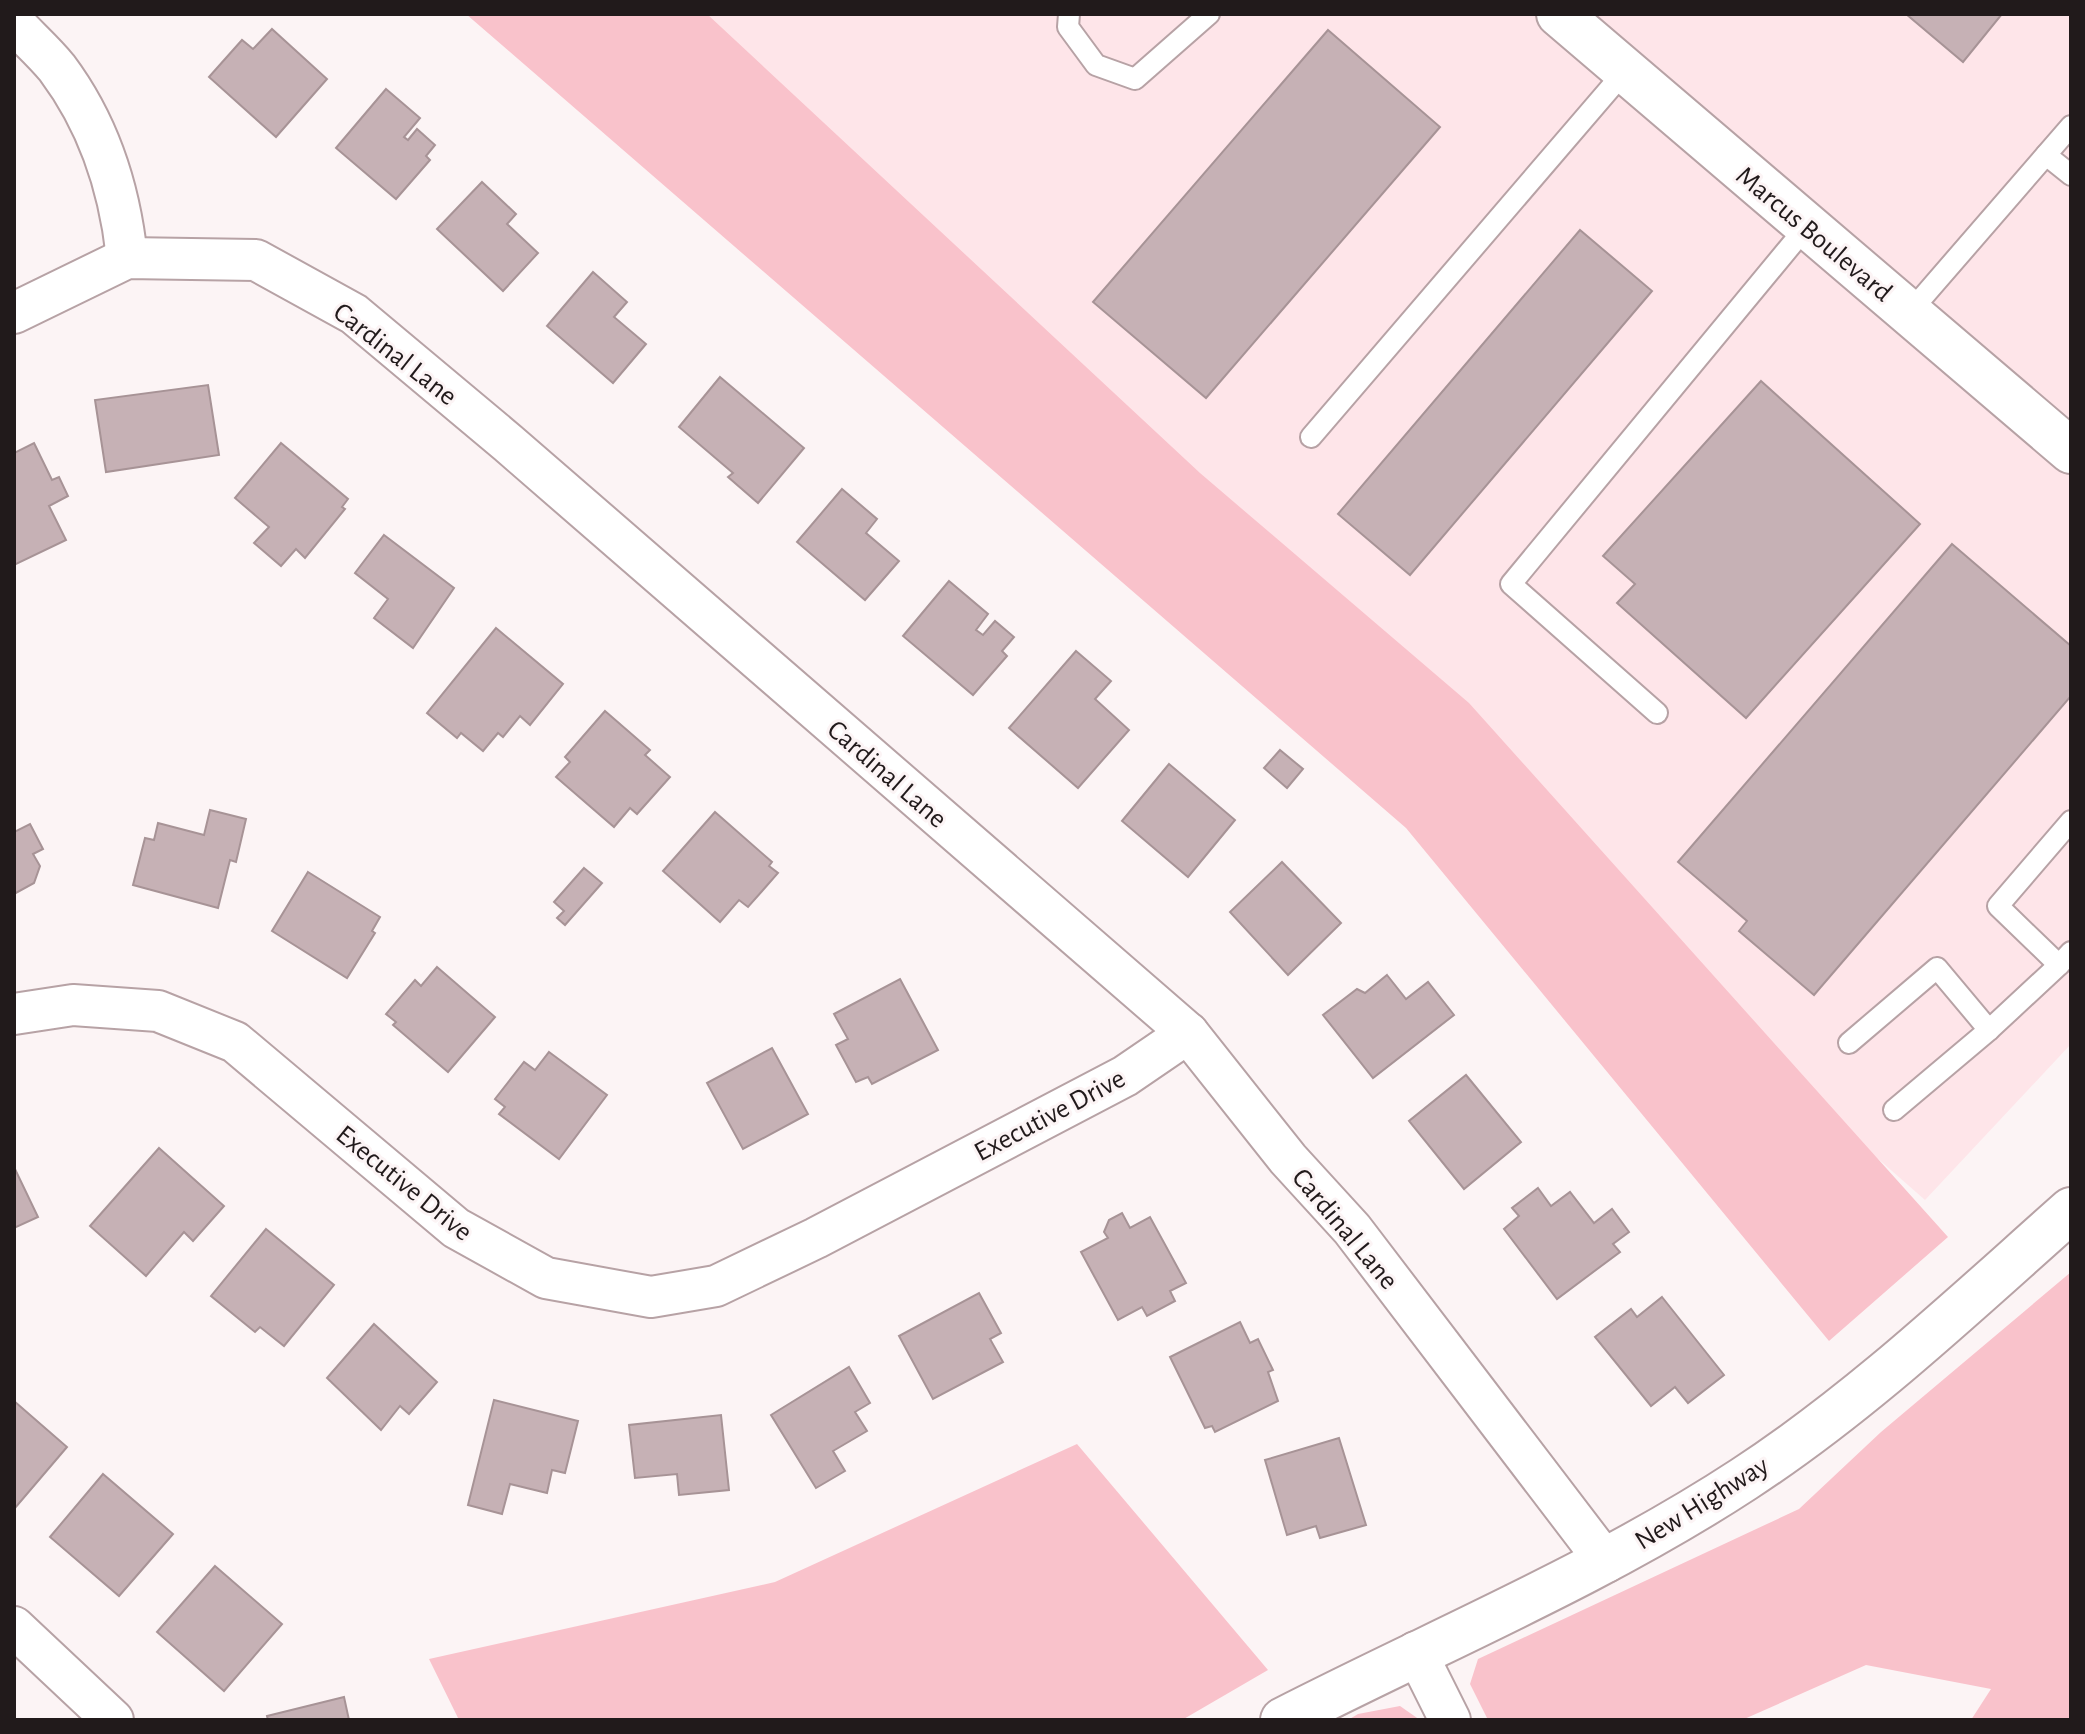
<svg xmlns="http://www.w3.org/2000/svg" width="2085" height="1734" font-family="'Alegreya Sans',sans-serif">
  <rect width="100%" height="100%" fill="#fcf4f5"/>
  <!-- built -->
  <polygon fill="#fee5e9" points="575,14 2071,14 2071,1044 1925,1200"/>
  <!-- green -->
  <g fill="#f9c2cb">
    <polygon points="466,14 707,14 1200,473 1469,703 1948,1237 1829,1341 1406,828"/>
    <polygon points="2071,1272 2071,1720 1971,1720 1991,1689 1866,1665 1742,1720 1488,1720 1470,1684 1478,1659 1799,1509 1881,1432"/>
    <polygon points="1077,1444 1268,1670 1182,1720 459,1720 429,1659 775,1582"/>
    <polygon points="1400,1706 1420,1720 1348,1720 1358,1714"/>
  </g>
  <!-- building -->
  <g fill="#c6b1b5" stroke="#a79396" stroke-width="2">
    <polygon points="1906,14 2002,14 1963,62"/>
    <polygon points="272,29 327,79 276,137 209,77 242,40 253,49"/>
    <polygon points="1328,30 1440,127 1206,398 1093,302"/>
    <polygon points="386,89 420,118 404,137 408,140 417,129 435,145 426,156 430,160 396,199 336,148"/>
    <polygon points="482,182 516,214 507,224 538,253 503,291 437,229"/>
    <polygon points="1580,230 1652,291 1410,575 1338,514"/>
    <polygon points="593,272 627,302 614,317 646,344 613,383 547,326"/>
    <polygon points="720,377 804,448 758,503 728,477 733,473 679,427"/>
    <polygon points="1761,381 1920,524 1746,718 1617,603 1635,584 1603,556"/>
    <polygon points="208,385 219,455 106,472 95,400"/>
    <polygon points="34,443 52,480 59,477 68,496 49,506 66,540 14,565 14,453"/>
    <polygon points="281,443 348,499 342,507 345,509 305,558 296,549 281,566 254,543 269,527 235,498"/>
    <polygon points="842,489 877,519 866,533 899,561 865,600 797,542"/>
    <polygon points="384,535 454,588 413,648 374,618 388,599 355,573"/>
    <polygon points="1952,544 2071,646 2071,696 1814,995 1739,931 1747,921 1678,862"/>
    <polygon points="949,581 988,614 976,630 983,635 995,621 1014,637 1002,651 1007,656 973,695 903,636"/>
    <polygon points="496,628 563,684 530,725 520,716 503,737 498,733 483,751 461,733 457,738 427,713"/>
    <polygon points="1076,651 1111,681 1095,699 1129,730 1078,788 1009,728"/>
    <polygon points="605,711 650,750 645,755 670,777 637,814 630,808 614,827 556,777 570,762 565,757"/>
    <polygon points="1280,750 1303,769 1287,788 1264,768"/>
    <polygon points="1169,764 1235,820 1188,877 1122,821"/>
    <polygon points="210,810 246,819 236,862 230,860 218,908 133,885 145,838 154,840 158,823 204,835"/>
    <polygon points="715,812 772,862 769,866 778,873 748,907 739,900 720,922 663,871"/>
    <polygon points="30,824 43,849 33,854 40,866 34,883 14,894 14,832"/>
    <polygon points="1282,862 1341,923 1288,975 1230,912"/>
    <polygon points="584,868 602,883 565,925 557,918 564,911 554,902"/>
    <polygon points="308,872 380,917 372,931 375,933 347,978 272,931"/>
    <polygon points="437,967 495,1017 448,1072 393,1025 396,1022 386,1014 415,980 421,986"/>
    <polygon points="1387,975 1406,999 1428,982 1454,1015 1373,1078 1323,1015 1357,989 1365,993"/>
    <polygon points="900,979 938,1050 872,1084 868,1077 856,1082 836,1045 848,1039 834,1014"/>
    <polygon points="772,1048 808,1114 743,1149 707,1083"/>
    <polygon points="549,1052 607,1095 559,1159 499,1114 505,1107 495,1099 524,1062 535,1070"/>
    <polygon points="1466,1075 1521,1142 1464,1189 1409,1121"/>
    <polygon points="159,1148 224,1206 193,1241 184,1232 146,1276 90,1226"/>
    <polygon points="14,1167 38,1217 14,1228"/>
    <polygon points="1538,1188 1551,1206 1570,1192 1594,1223 1612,1209 1629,1232 1613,1244 1620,1252 1557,1299 1504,1229 1519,1216 1512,1208"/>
    <polygon points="1122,1213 1130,1228 1150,1217 1186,1283 1170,1291 1175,1301 1147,1316 1142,1307 1118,1320 1081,1252 1108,1238 1104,1232 1109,1220"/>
    <polygon points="266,1229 334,1285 284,1346 260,1327 255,1332 211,1296"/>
    <polygon points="979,1293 1001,1333 990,1339 1003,1362 933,1399 899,1336"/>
    <polygon points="1662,1297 1724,1375 1688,1403 1675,1387 1651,1406 1595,1337 1631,1309 1637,1317"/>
    <polygon points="1240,1322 1250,1343 1258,1339 1273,1370 1268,1372 1278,1401 1215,1432 1212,1426 1205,1428 1170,1357"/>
    <polygon points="374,1324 437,1382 409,1414 400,1406 381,1430 327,1378"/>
    <polygon points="849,1367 870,1403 855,1412 867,1431 833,1451 845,1471 816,1488 771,1415"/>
    <polygon points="494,1400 578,1421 565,1473 552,1470 547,1493 510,1484 502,1514 468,1505"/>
    <polygon points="14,1401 67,1447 15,1508 14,1507"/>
    <polygon points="721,1415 729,1490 679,1495 677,1474 635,1478 629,1425"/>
    <polygon points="1339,1438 1366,1525 1320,1538 1316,1526 1287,1535 1265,1460"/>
    <polygon points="103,1474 173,1534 119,1596 50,1537"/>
    <polygon points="215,1566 282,1624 224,1691 157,1632"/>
    <polygon points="344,1697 349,1720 268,1720 267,1716"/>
  </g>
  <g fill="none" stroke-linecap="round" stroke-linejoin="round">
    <!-- service casing -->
    <g stroke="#b7a2a5" stroke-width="24">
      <g id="service">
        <polyline points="1069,14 1068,27 1096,65 1135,79 1209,14"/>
        <polyline points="2046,155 2071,175"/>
        <polyline points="1909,313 2071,126"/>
        <polyline points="1311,437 1625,71"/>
        <polyline points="1657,713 1511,584 1807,226"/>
        <polyline points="2071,821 1998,906 2059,965 2071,952"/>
        <polyline points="1849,1043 1937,968 1989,1030 2059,965"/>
        <polyline points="1894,1110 1989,1030"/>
      </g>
    </g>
    <!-- minor casing -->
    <g stroke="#b7a2a5" stroke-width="44">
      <g id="minor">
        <path d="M 14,23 C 28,38 44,52 57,68 C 99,124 120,190 127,258"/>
        <polyline points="14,313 127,258 256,260 354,314 508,443 1188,1033 1288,1159 1352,1229 1606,1562"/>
        <polyline points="14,1014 73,1005 158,1011 235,1042 456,1228 546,1278 651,1297 716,1286 816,1238 1125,1076 1188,1033"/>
        <polyline points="14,1627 113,1720"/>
        <polyline points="1416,1652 1450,1720"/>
      </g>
    </g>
    <!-- tertiary casing -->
    <g stroke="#b7a2a5" stroke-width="48">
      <g id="tertiary">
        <polyline points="1559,14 2071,451"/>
        <path d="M 1283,1720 C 1437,1641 1599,1574 1744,1479 C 1862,1402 1966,1303 2071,1210"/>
      </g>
    </g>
    <!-- service -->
    <use href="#service" stroke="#fff" stroke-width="20"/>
    <!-- minor -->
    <use href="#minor" stroke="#fff" stroke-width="40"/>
    <!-- tertiary -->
    <use href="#tertiary" stroke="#fff" stroke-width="44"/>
  </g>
  <g text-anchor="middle" stroke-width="6" stroke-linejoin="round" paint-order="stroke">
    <!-- street labels -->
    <g font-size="28" fill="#211a1b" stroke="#fcf4f5">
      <text transform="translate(1815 233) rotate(40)" y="10">Marcus Boulevard</text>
      <text transform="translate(396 353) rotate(38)" y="10">Cardinal Lane</text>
      <text transform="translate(888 773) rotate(41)" y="10">Cardinal Lane</text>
      <text transform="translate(1049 1114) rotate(-28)" y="10">Executive Drive</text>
      <text transform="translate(405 1182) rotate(39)" y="10">Executive Drive</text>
      <text transform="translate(1346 1228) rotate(50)" y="10">Cardinal Lane</text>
      <text transform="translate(1701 1502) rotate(-32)" y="10">New Highway</text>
    </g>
  </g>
  <!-- border -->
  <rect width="2085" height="1734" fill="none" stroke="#211a1b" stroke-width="32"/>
</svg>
